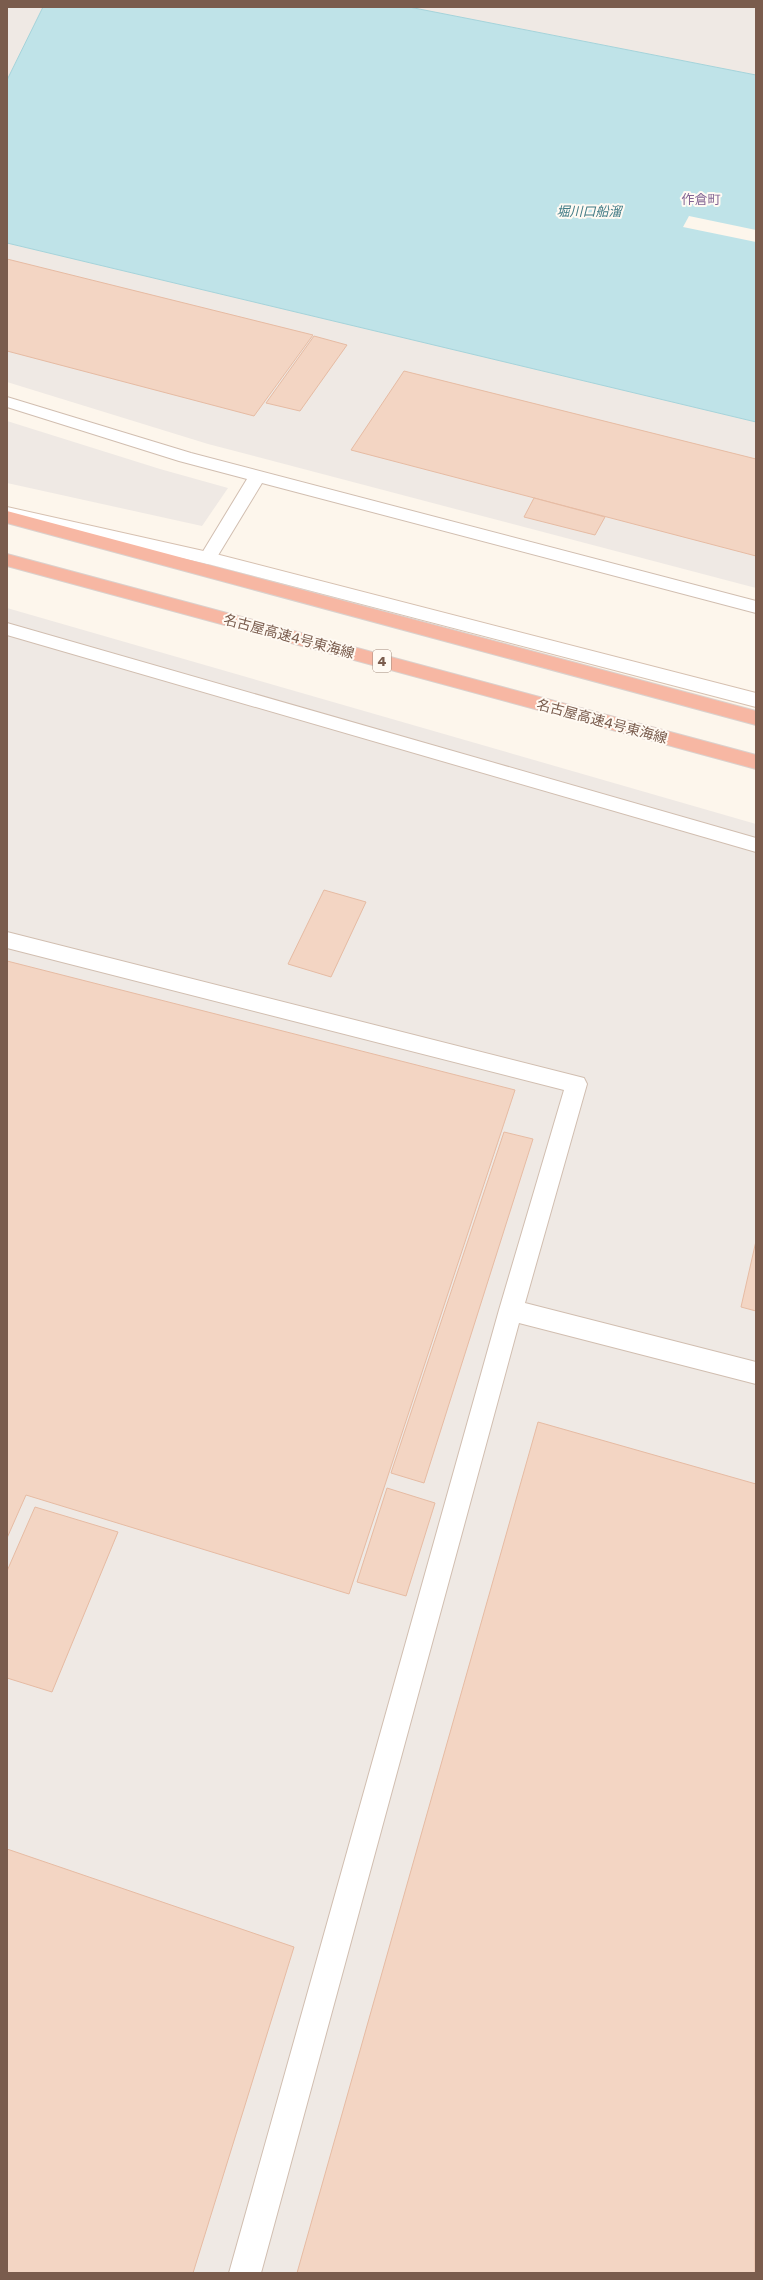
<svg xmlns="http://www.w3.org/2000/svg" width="763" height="2280" font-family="Rubik,'Noto Sans JP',sans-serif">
  <rect width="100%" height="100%" fill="#fdf6ec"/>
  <!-- industrial -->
  <g fill="#efe9e4">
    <polygon points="7,7 43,7 7,80"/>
    <polygon points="409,7 756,7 756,75"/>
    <polygon points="7,243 756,422 756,588 208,444 7,382"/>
    <polygon points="7,421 160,469 228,488 202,526 7,483"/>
    <polygon points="7,608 756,824 756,2273 7,2273"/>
  </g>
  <!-- water -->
  <polygon fill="#bfe3e8" stroke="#a5d3da" points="43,7 409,7 756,75 756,422 7,243 7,80"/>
  <!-- pier -->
  <polygon fill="#fdf6ec" points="689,216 756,230 756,242 683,227"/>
  <!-- building -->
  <g fill="#f3d5c3" stroke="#e6bba3">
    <polygon points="7,259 313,335 254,416 7,351"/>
    <polygon points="314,336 347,345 300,411 266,403"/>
    <polygon points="404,371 756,459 756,556 351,450"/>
    <polygon points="534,498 605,517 595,535 524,517"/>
    <polygon points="324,890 366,902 331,977 288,964"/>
    <polygon points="7,961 515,1090 349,1594 26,1495 7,1538"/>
    <polygon points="504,1132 533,1139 424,1483 391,1473"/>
    <polygon points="756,1241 756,1311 741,1307"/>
    <polygon points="538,1422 756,1484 755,2273 297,2273"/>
    <polygon points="387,1488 435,1503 406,1596 357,1582"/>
    <polygon points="35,1507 118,1532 52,1692 7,1678 7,1571"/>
    <polygon points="7,1849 294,1947 193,2273 7,2273"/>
  </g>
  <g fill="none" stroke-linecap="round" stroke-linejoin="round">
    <!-- lane casing -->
    <g stroke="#d1beb0" stroke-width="2">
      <g id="lane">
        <polygon points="7,623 756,838 756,852 7,635"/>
        <polygon points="7,932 584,1078 587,1084 525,1303 756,1362 756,1384 519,1323 261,2273 229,2273 499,1310 564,1090 7,948"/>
      </g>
    </g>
    <!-- street casing -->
    <g stroke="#d1beb0" stroke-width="2">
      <polygon id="street" points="7,397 191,453 756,601 756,613 262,483 214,562 208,564 202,562 199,558 247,479 179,461 7,407"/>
    </g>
    <!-- secondary casing -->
    <g stroke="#d6c0b0" stroke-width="2">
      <polygon id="secondary" points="7,507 208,552 756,693 756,707 208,564 7,519"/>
    </g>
    <!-- highway casing -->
    <g stroke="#dad1cd" stroke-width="2">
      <g id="highway">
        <polygon points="7,511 756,711 756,725 7,523"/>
        <polygon points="7,554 756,755 756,769 7,566"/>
      </g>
    </g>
    <!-- lane -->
    <use href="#lane" fill="#fff" fill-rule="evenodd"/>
    <!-- street -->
    <use href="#street" fill="#fff" fill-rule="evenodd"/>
    <!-- secondary -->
    <use href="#secondary" fill="#fff" fill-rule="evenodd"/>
    <!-- highway -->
    <use href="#highway" fill="#f7b7a3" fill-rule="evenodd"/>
  </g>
  <g text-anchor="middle" stroke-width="4" stroke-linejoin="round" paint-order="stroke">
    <!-- far-quarter labels -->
    <g font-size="13" fill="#846695" stroke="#fffaf3">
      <text x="701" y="204">作倉町</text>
    </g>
    <!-- far-water labels -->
    <g font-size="13" font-style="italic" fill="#437c86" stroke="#fffaf3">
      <text x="589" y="216">堀川口船溜</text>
    </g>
    <!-- shield labels -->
    <rect fill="#fffaf3" stroke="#a28b7f" stroke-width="1" x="373" y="650" width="18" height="22" rx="3"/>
    <g font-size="13" font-weight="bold" fill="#7a5c4d">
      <text x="382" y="666">4</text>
    </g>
    <!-- street labels -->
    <g font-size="14" fill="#7a5c4d" stroke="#fffaf3">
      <text transform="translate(289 636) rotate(15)" y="5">名古屋高速4号東海線</text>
      <text transform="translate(602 721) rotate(15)" y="5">名古屋高速4号東海線</text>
    </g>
  </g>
  <!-- border -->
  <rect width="763" height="2280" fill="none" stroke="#7a5c4d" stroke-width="16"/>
</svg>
